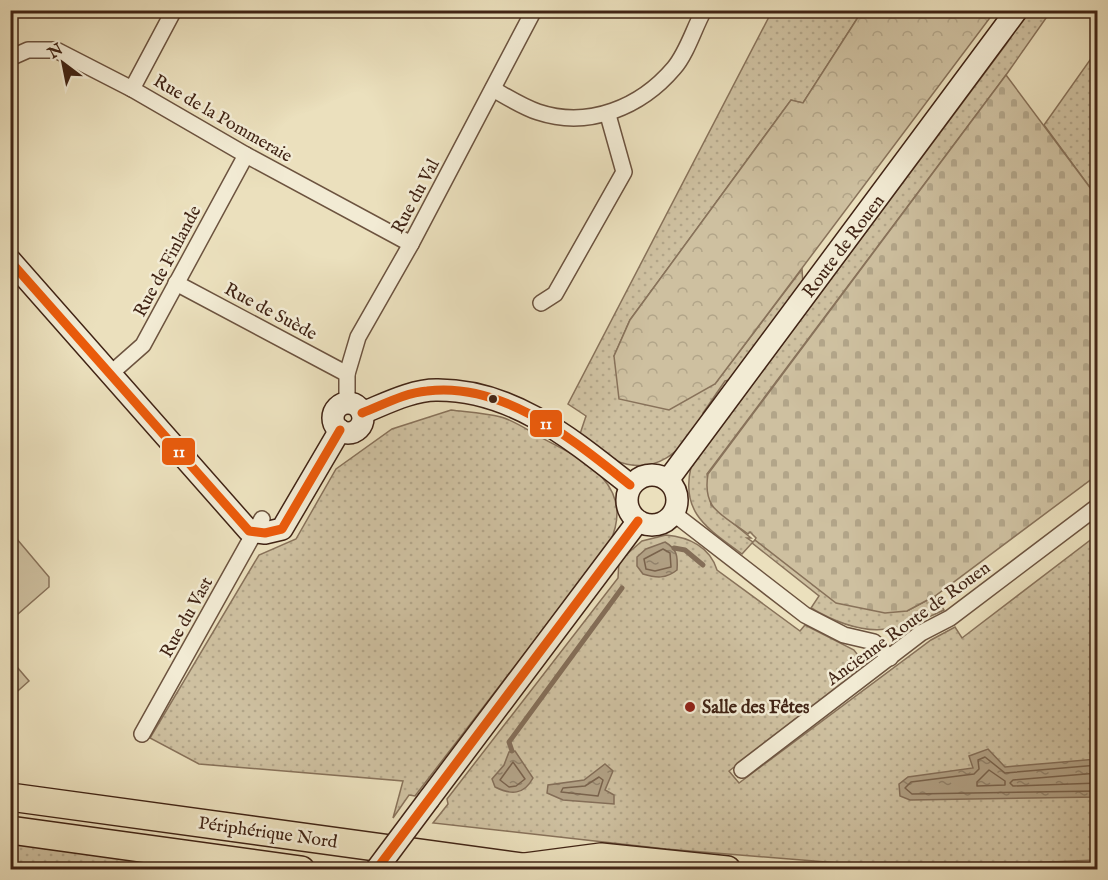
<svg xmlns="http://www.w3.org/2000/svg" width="1108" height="880" font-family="'IM FELL English',serif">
  <defs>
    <pattern id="grass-dots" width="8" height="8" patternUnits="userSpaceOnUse" patternTransform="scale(1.5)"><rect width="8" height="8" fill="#cec0a0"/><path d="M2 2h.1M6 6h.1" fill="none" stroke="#b2a589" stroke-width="1.8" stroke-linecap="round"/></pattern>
    <pattern id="forest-crowns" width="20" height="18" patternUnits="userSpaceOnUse" patternTransform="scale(1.5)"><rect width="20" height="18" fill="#cec0a0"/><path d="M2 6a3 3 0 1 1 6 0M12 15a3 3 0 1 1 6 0" fill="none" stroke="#b2a589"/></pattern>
    <pattern id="cemetery-stones" width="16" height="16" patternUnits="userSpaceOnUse" patternTransform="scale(1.5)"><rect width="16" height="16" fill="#cec0a0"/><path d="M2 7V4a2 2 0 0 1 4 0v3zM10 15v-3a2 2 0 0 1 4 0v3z" fill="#b2a589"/></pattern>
    <pattern id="water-ripples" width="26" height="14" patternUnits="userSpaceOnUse" patternTransform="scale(1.5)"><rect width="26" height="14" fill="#b1a084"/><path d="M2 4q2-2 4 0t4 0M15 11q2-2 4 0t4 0" fill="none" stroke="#92826b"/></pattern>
  </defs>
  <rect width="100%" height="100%" fill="#ebe0bd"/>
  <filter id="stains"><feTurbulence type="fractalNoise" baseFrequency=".00333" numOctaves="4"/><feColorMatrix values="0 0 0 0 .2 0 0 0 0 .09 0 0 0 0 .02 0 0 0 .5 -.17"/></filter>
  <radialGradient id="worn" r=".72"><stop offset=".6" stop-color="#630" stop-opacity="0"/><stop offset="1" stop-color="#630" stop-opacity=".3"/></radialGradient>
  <!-- grass -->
  <g fill="url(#grass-dots)" stroke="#88725a" stroke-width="1.5">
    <path d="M 772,11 L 862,11 L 803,103 L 791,100 L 630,320 L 614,356 L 715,384 L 802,269 L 803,285 L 734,379 L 725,381 L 703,413 L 704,419 C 681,450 657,478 614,460 C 602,455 591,442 580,434 L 586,416 L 568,404 Z"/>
    <path d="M 1028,11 L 1051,11 L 1006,75 L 707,474 L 711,505 L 751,538 L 747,538 L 753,542 L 755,540 L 907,611 L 935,596 L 944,610 C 892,635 862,638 811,608 L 819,596 L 752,543 L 742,554 C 709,529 680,514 691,467 L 1007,43 Z"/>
    <polygon points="1097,50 1097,197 1044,125"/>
    <path d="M 451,410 C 467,412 485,413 501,417 C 515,421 529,431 542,438 C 585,460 636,486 610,542 L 415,796 L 409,795 L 393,818 L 403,781 L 199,764 L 150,738 L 259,555 L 296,539 L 336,469 L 392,429 Z"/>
    <path d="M 666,535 C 689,537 710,547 717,570 L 800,631 L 805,625 L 854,650 L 860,658 L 859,668 L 853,676 L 729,771 L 739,783 L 931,640 L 955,627 L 962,638 L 1097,535 L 1097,860 L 900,868 L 666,849 L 433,823 L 448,804 L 447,799 L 618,578 L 619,561 L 642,541 Z"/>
    <polygon points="10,839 204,869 11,869"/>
  </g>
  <!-- forest -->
  <polygon fill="url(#forest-crowns)" stroke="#88725a" stroke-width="1.5" points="862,11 995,11 715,384 669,410 619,399 614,356 630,320 791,100 803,103"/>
  <!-- cemetery -->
  <path fill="url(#cemetery-stones)" stroke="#88725a" stroke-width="1.5" d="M 1006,75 L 1097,197 L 1097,475 L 935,596 L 907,611 L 885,613 L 836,603 L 755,540 L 756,538 L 750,532 L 748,534 C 722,514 702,510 708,474 Z"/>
  <!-- garden -->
  <g fill="#cec0a0" stroke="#88725a" stroke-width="1.5">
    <polygon points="11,532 49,577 49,587 11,620"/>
    <polygon points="11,660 29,681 11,697 10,697"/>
  </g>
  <!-- water -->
  <g fill="url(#water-ripples)" stroke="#846e58" stroke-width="1.5">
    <path d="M 665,542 C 677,549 678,556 677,570 C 666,579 656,578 643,574 L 637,566 L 637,557 L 646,549 Z"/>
    <polygon points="988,749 1005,767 1097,759 1097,797 910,800 900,796 899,784 908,777 973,768 969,756"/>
    <path d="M 515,751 L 533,778 C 524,795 511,795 495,787 L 492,779 L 504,765 L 509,752 Z"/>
    <polygon points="605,764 613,771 605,790 614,795 614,804 563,800 547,793 548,785 584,780"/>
  </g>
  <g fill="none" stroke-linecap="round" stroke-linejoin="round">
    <!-- shore -->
    <g stroke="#79624c" stroke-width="1.5">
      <polygon points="663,549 670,553 671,567 655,571 646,569 644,559"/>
      <polygon points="513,762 525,779 516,786 509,787 500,780"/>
      <polyline points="1098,765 1005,773 985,757 978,760 979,769 974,774 911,782 905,788 912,794 1098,791"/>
      <polygon points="989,770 1005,781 1005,785 977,786 977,782"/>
      <polyline points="1098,773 1013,780 1010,783 1013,786 1098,783"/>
      <polygon points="599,777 603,780 598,796 561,792 563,788 585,786"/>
    </g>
    <!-- stream -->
    <g stroke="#846e58" stroke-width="5">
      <polyline points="674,548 685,550 703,565"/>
      <polyline points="512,751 509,742 622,588"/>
    </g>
    <!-- street casing -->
    <g stroke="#6c533f" stroke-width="18">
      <g id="street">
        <polyline points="10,58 28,50 56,50 132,89 246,155 411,244"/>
        <polyline points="132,89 174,10"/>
        <path d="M 493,89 C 507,97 523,107 538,112 C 589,129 641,107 674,68 C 687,53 694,28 704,10"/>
        <polyline points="176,283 347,374"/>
        <polyline points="541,303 555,294 624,172 608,115"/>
        <polyline points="109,375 143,345 246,155"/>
        <polyline points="347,404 347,374 358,337 411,244 534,10"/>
        <polyline points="673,513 805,615 844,635 874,642 890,658"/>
        <polyline points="142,734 262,519"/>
        <polyline points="742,770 921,633 950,618 1098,506"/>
      </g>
    </g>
    <!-- secondary casing -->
    <g stroke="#412415" stroke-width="24">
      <g id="secondary">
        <polyline points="10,260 249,531 265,533 282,529 340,430"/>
        <circle cx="348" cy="418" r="15"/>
        <path d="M 362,413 C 385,404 412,390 436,390 C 513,389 574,441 630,485"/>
        <circle cx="652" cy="500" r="25"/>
        <polyline points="668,480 1017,10"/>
        <polyline points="429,799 638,521"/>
      </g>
    </g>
    <!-- highway casing -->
    <g stroke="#412415" stroke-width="30">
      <g id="highway">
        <polyline points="10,797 544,870"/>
        <polyline points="10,830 301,870"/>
        <polyline points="525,867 601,857 727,870"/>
      </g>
    </g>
    <!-- street -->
    <use href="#street" stroke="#f2ebd4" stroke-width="15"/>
    <!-- secondary -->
    <use href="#secondary" stroke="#f2ebd4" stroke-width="21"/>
    <!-- highway -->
    <use href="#highway" stroke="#ebe0bd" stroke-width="27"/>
    <!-- secondary-bridge casing -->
    <g stroke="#412415" stroke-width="24" stroke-linecap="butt">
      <polyline id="secondary-bridge" points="376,870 429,799"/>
    </g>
    <!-- secondary-bridge -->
    <use href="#secondary-bridge" stroke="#f2ebd4" stroke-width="21"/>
    <!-- bus-1 casing -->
    <g stroke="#f2ebd4" stroke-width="14">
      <g id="bus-1">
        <polyline points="10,261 249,531 265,533 282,529 340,430"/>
        <path d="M 362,413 C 383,405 404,393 427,391 C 504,381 574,441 630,485"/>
        <polyline points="376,870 638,521"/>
      </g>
    </g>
    <!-- bus-1 -->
    <use href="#bus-1" stroke="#ea5b0c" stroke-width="9"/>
  </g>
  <!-- markers -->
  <circle fill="#412415" stroke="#f2ebd4" stroke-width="2" cx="493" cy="399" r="5"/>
  <circle fill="#8f2418" stroke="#f2ebd4" stroke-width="2" cx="690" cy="707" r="6"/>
  <g text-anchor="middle" stroke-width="5" stroke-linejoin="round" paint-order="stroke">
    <!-- street labels -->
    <g font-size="18" fill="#412415" stroke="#f2ebd4">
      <text transform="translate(223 118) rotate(30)" y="6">Rue de la Pommeraie</text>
      <text transform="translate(415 196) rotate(-62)" y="6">Rue du Val</text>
      <text transform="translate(843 246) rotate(-53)" y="6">Route de Rouen</text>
      <text transform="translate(167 261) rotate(-62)" y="6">Rue de Finlande</text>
      <text transform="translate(271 311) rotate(28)" y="6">Rue de Suède</text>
      <text transform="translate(186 617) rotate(-61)" y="6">Rue du Vast</text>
      <text transform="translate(908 623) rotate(-36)" y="6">Ancienne Route de Rouen</text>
      <text transform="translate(268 832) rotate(8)" y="6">Périphérique Nord</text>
    </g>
    <!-- poi labels -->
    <g font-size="18" font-weight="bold" fill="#412415" stroke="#f2ebd4" text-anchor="start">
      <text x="702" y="713">Salle des Fêtes</text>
    </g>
  </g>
  <g stroke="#f2ebd4" stroke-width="2">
    <rect x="529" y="409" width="34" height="29" rx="6" fill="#ea5b0c"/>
    <rect x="161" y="437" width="35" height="29" rx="6" fill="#ea5b0c"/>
  </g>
  <g font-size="16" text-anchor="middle" font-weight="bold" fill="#fff">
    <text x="546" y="429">11</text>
    <text x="179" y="457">11</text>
  </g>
  <!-- margin -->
  <rect width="1108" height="880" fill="none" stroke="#ebe0bd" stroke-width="36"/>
  <rect x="12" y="12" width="1084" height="856" fill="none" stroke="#412415" stroke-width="3"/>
  <rect x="18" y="18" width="1072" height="844" fill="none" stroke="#412415" stroke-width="1.5"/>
  <!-- north arrow -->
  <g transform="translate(63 63) rotate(328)" stroke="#f2ebd4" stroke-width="4.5" paint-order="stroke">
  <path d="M0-4.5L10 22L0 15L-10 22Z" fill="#412415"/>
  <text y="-9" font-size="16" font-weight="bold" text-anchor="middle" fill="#412415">N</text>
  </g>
  <rect width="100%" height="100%" filter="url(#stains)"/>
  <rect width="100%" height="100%" fill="url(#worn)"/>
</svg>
